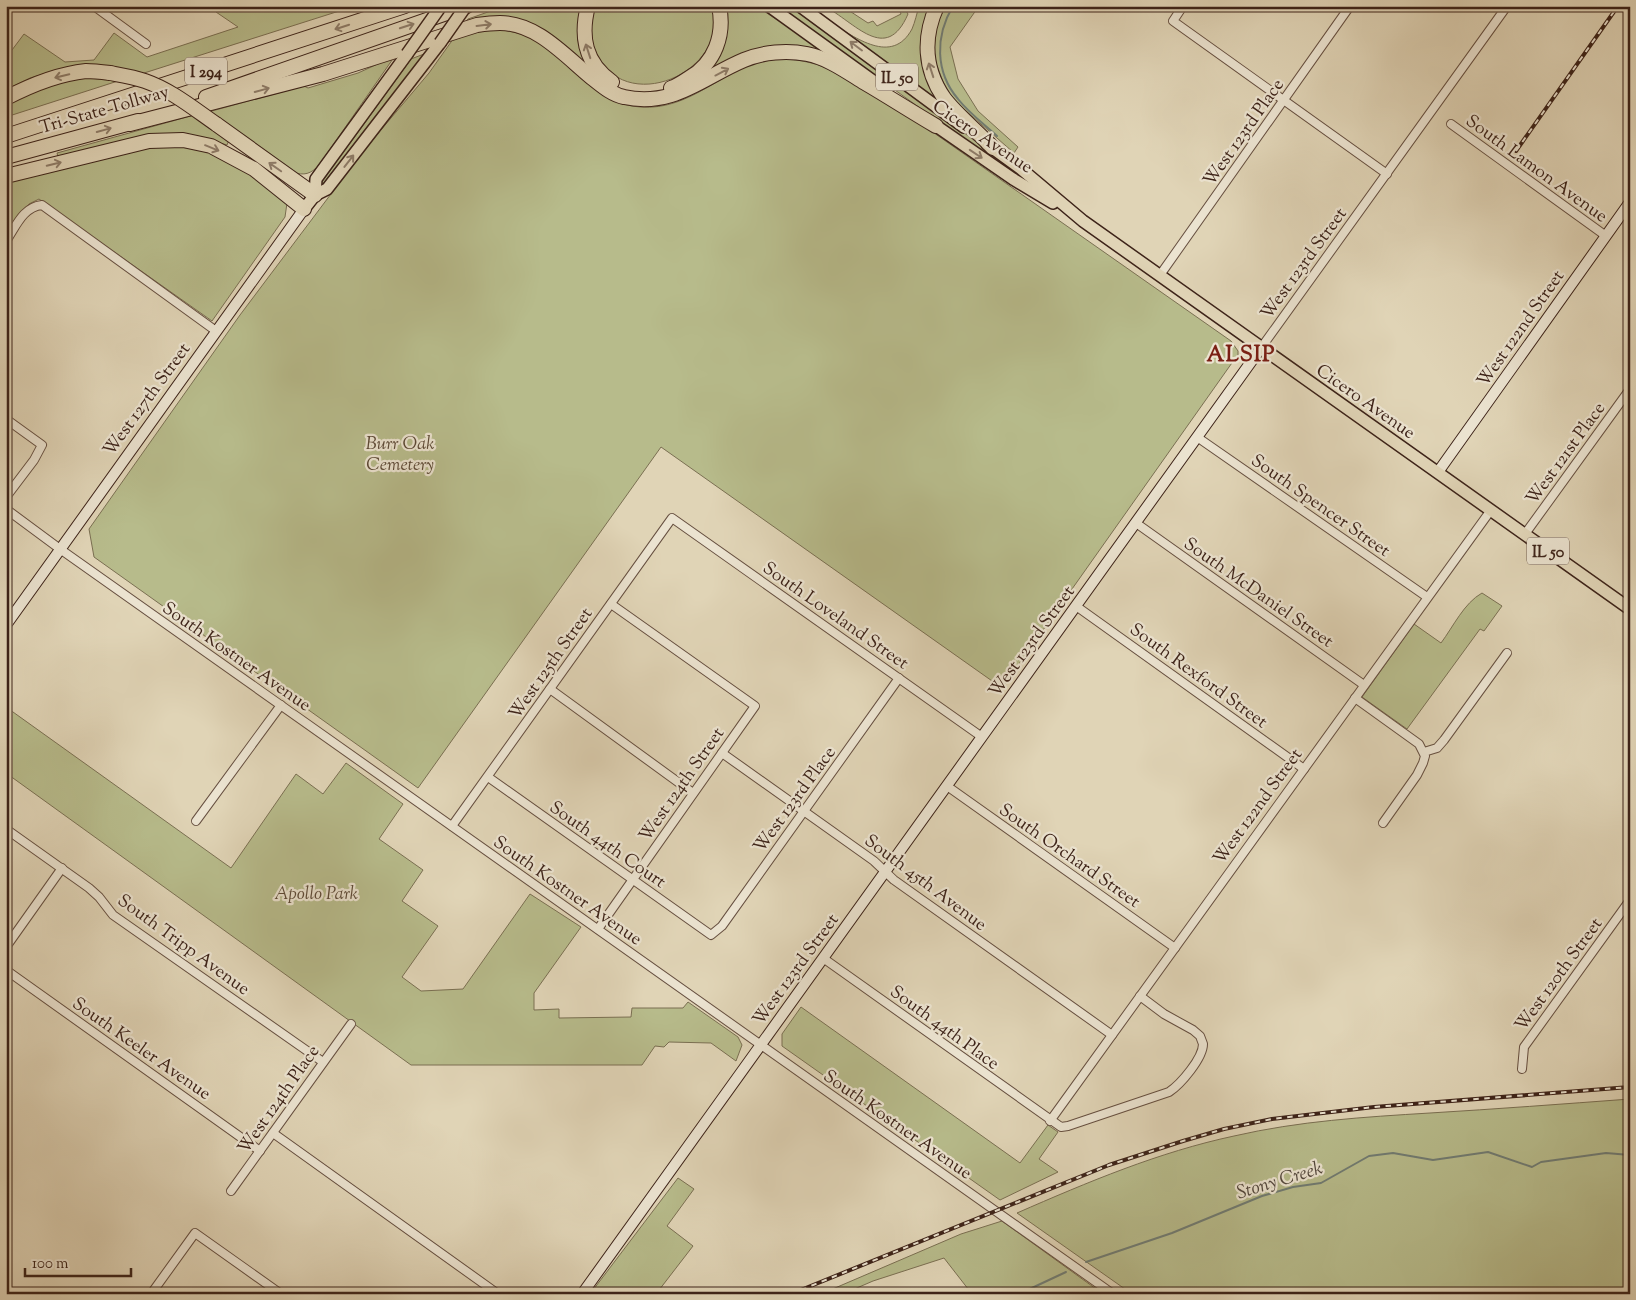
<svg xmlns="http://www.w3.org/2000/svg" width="1636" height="1300" font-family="'Sorts Mill Goudy',serif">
  <rect width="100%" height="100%" fill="#e0d4b6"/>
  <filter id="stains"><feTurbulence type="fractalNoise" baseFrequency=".004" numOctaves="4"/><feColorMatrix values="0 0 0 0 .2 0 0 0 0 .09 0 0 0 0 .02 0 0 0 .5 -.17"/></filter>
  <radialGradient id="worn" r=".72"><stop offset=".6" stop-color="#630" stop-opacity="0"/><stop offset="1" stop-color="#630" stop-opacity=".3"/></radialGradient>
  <!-- green -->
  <g fill="#b7bb8b" stroke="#7a6f52">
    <polygon points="219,6 355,6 141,74 47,73 30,78 6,90 6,58 24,34 65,62 94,60 114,33 147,57 238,27 216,12"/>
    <polygon points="505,6 583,6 592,69 548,35 464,24 468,19"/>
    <path d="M 596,6 L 713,6 C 731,73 622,119 595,50 C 589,34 589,22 596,6 Z"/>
    <polygon points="724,6 756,6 836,58 803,50 701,77"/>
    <polygon points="778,6 795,6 1019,174 1016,177"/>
    <path d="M 824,6 L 842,6 L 868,23 L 873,21 L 877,26 L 901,14 L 899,9 L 902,7 L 905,9 L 908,14 C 886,65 855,22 824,6 Z"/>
    <path d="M 919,6 L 932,6 L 923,33 L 941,102 L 831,23 C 855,37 892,66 912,29 C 915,22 917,13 919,6 Z"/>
    <polygon points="946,6 979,6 950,47 958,79 978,111 1018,147 1014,153 948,95 933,55 937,23"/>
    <path d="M 493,28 C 508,31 524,33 537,41 C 571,64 596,104 640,107 C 666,109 687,99 708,87 C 722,79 736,70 752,64 C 796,49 840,71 877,93 L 1231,341 L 1238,351 L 1238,362 L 1234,360 L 1002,688 L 661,447 L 418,788 L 94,557 L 89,529 L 240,315 L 364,150 L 429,73 L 456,35 Z"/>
    <path d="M 397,53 L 319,165 C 311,174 304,176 293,172 L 208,112 L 304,86 L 308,88 L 358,73 L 380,63 L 386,58 Z"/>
    <polygon points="424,54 323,187 320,185 411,59"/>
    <polygon points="84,78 121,80 6,117 6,103 47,84"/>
    <polygon points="194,115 229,140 227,145 203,138 143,136 58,157 57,153"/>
    <polygon points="170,144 218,153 239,164 287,203 285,217 212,321 39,199 29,204 6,234 6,182 145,146"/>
    <path d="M 1482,593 L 1502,606 L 1484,631 L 1480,629 L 1407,729 L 1362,697 L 1414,624 L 1441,643 C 1453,627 1464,603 1482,593 Z"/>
    <polygon points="6,707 231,868 296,774 323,794 346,763 403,804 379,839 423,870 402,901 438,926 402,977 421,991 463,989 530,894 581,927 534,993 534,1010 559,1009 559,1018 631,1017 632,1008 683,1008 688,1002 738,1037 742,1045 736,1061 711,1043 669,1042 664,1047 655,1046 642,1065 411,1065 6,773"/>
    <polygon points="801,1007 1020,1163 1048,1125 1058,1132 1039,1159 1058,1172 1000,1200 782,1046 782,1034"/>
    <path d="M 1630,1099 L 1630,1294 L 1132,1294 L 1017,1213 C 1088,1182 1159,1152 1234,1136 C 1299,1121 1364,1117 1430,1113 C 1496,1109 1563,1104 1630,1099 Z"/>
    <polygon points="678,1178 694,1189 667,1226 693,1246 656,1294 590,1294"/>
    <polygon points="1002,1221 1103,1294 972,1294 944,1258 873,1281 843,1294 821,1294 961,1234"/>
  </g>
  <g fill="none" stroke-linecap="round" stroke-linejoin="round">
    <!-- stream -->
    <g stroke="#717c73" stroke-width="2">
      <path d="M 953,6 C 935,36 935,72 958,99 C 969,113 984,124 997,136"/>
      <polyline points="1086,1262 1172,1233 1262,1196 1293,1187 1321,1183 1369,1156 1393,1153 1433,1160 1488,1152 1532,1167 1541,1162 1606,1153 1630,1155"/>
      <polyline points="1019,1294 1066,1272"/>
    </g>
    <!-- street casing -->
    <g stroke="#664f40" stroke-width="10">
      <g id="street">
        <polyline points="94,6 146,44"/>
        <polyline points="1183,6 1173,21 1387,174"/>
        <polyline points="1451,124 1606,236"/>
        <path d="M 8,238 C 17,224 24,207 42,205 L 216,331"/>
        <polyline points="1160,275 1350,6"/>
        <polyline points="1261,348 1507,6"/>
        <polyline points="6,419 42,445 34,460 6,497"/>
        <polyline points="1197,437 1427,597"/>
        <polyline points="6,509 60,549 1113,1294"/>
        <polyline points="1136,523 1364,685"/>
        <polyline points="1525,534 1630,389"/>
        <polyline points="1076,606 1304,769"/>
        <polyline points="550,689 693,793"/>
        <polyline points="1355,698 1419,744 1425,756 1423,763 1417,775 1383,823"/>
        <polyline points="1424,752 1437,748 1444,740 1507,653"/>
        <polyline points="722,753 874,861 894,880 1112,1035"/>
        <polyline points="488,777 711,935 722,926 899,678"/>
        <polyline points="947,786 1175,948"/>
        <polyline points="196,821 281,705"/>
        <polyline points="452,826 672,518 982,737"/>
        <polyline points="6,829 89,888 99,897 113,915 323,1062"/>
        <polyline points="598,929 755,706 611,604"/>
        <polyline points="6,947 62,868"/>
        <path d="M 823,958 L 1061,1127 L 1068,1126 L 1169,1092 C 1181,1084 1203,1058 1203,1044 L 1200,1036 L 1193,1030 L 1164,1014 L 1140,996"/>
        <polyline points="6,970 260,1151"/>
        <polyline points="1522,1069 1524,1047 1630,900"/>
        <polyline points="1050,1121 1491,510"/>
        <polyline points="273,1133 498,1294"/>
        <polyline points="231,1191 351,1024"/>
        <polyline points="151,1294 195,1233 281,1294"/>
      </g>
    </g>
    <!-- secondary casing -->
    <g stroke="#3d2319" stroke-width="12">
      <g id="secondary">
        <polyline points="1438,472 1630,202"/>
        <polyline points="6,625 304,209"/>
        <polyline points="582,1294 1261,348"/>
      </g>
    </g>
    <!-- primary casing -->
    <g stroke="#3d2319" stroke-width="14">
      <g id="primary">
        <polyline points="769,6 873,81"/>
        <polyline points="800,6 964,127"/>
        <polyline points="929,121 1013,179 1053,203"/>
        <polyline points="987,144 1020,168 1083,221 1630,609"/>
        <polyline points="315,195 316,179 407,54"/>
        <polyline points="304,209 315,195 327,189 440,43"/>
      </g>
    </g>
    <!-- highway casing -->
    <g stroke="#3d2319" stroke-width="16">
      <g id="highway">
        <path d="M 588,6 C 580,37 585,63 612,82"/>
        <path d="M 937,6 C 923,37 924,69 944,98 C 956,114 979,133 993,148"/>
        <path d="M 671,88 C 677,86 683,82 689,78 C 715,63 725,35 719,6"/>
        <polyline points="206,97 467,6"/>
        <path d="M 6,98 C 31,85 57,74 86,71 C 93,71 102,72 110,73"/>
        <path d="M 130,124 L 323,74 L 477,25 C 484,24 492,23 500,23 C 537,23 565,56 592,78 C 601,85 612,95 624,97 C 673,108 703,77 744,60 C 763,52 787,50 807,54 C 828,58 847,72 865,83 C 889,97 912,112 936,126"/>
        <polyline points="216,124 315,195"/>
        <polyline points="6,136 405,6"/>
        <polyline points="6,157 138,121"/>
        <polyline points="6,176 149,141 183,140 211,146 254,169 304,209"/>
      </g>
    </g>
    <!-- street -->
    <use href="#street" stroke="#ebe3d0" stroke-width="8"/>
    <!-- secondary -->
    <use href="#secondary" stroke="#ebe3d0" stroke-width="10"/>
    <!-- primary -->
    <use href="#primary" stroke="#e0d4b6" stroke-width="11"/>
    <!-- highway -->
    <use href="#highway" stroke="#e0d4b6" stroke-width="14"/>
    <!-- rail casing -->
    <g stroke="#3d2319" stroke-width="4">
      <g id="rail">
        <polyline points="1516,151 1618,6"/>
        <polyline points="791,1294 1109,1165 1183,1141 1224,1129 1272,1119 1374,1107 1630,1087"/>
      </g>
    </g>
    <!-- rail -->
    <use href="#rail" stroke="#ebe3d0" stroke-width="2" stroke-dasharray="5.5" stroke-linecap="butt"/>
    <!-- primary-bridge casing -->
    <g stroke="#3d2319" stroke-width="14" stroke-linecap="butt">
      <g id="primary-bridge">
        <polyline points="440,43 466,6"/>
        <polyline points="407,54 441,6"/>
      </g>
    </g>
    <!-- highway-bridge casing -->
    <g stroke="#3d2319" stroke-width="16" stroke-linecap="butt">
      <path id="highway-bridge" d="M 110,73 C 121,75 134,77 145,81 C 171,90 193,108 216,124"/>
    </g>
    <!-- primary-bridge -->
    <use href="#primary-bridge" stroke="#e0d4b6" stroke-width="11"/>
    <!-- highway-bridge -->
    <use href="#highway-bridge" stroke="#e0d4b6" stroke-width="14"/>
  </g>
  <!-- one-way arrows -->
  <defs><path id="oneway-shaft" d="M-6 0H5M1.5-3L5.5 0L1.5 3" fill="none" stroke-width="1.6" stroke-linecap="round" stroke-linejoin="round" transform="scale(1.25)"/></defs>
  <g stroke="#8e7c68">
    <use href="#oneway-shaft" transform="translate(484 25) rotate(-7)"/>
    <use href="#oneway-shaft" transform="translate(407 26) rotate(-18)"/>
    <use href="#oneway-shaft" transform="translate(342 27) rotate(162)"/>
    <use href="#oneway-shaft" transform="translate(856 46) rotate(-143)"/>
    <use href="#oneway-shaft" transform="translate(588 51) rotate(-108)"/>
    <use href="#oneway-shaft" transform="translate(931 70) rotate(-108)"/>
    <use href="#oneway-shaft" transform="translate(722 72) rotate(-28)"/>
    <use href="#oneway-shaft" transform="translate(62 76) rotate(167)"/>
    <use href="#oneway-shaft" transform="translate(262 90) rotate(-15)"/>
    <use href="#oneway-shaft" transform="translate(104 130) rotate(-15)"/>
    <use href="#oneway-shaft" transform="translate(212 148) rotate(22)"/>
    <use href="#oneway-shaft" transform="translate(976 154) rotate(34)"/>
    <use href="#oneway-shaft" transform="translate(349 161) rotate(-52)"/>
    <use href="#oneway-shaft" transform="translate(54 164) rotate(-14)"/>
    <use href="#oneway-shaft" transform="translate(275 167) rotate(-145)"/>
  </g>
  <g text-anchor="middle" stroke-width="4.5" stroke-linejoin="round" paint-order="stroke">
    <!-- shield labels -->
    <g fill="#ebe3d0" stroke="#715d50" stroke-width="1">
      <rect x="185" y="57.5" width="42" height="27" rx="4"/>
      <rect x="876" y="63.5" width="42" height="27" rx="4"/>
      <rect x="1527" y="537.5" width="42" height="27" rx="4"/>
    </g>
    <g font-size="16" font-weight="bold" fill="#3d2319">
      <text x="206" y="77">I 294</text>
      <text x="897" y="83">IL 50</text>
      <text x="1548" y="557">IL 50</text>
    </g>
    <!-- street labels -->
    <g font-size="18" fill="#3d2319" stroke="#ebe3d0">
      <text transform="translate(104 109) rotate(-16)" y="6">Tri-State Tollway</text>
      <text transform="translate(1243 132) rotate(-55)" y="6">West 123rd Place</text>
      <text transform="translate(983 136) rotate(34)" y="6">Cicero Avenue</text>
      <text transform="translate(1537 168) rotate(36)" y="6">South Lamon Avenue</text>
      <text transform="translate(1303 263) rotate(-54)" y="6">West 123rd Street</text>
      <text transform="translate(1520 328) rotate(-55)" y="6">West 122nd Street</text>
      <text transform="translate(146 399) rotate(-54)" y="6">West 127th Street</text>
      <text transform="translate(1366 401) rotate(35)" y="6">Cicero Avenue</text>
      <text transform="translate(1565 453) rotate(-54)" y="6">West 121st Place</text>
      <text transform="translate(1321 505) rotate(35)" y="6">South Spencer Street</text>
      <text transform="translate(1259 592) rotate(35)" y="6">South McDaniel Street</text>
      <text transform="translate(836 615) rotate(35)" y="6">South Loveland Street</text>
      <text transform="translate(1031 641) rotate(-54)" y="6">West 123rd Street</text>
      <text transform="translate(237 656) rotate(35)" y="6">South Kostner Avenue</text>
      <text transform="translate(550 663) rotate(-55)" y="6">West 125th Street</text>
      <text transform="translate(1199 675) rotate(36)" y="6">South Rexford Street</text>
      <text transform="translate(681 784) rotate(-55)" y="6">West 124th Street</text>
      <text transform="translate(794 799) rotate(-54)" y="6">West 123rd Place</text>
      <text transform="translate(1257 806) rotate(-54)" y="6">West 122nd Street</text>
      <text transform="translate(608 844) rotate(35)" y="6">South 44th Court</text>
      <text transform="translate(1070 855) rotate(35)" y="6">South Orchard Street</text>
      <text transform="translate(926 882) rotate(37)" y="6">South 45th Avenue</text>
      <text transform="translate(568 890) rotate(35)" y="6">South Kostner Avenue</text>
      <text transform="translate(184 944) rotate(36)" y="6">South Tripp Avenue</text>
      <text transform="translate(795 969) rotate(-54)" y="6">West 123rd Street</text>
      <text transform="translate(1558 974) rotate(-54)" y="6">West 120th Street</text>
      <text transform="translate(945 1027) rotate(36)" y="6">South 44th Place</text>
      <text transform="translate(142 1048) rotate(35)" y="6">South Keeler Avenue</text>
      <text transform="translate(278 1099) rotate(-55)" y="6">West 124th Place</text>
      <text transform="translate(898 1124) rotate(35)" y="6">South Kostner Avenue</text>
    </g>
    <!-- park labels -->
    <g font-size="18" font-style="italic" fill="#5c4936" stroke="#ebe3d0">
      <text x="400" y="449">Burr Oak<tspan x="400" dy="21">Cemetery</tspan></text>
      <text x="316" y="899">Apollo Park</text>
    </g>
    <!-- water labels -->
    <g font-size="19" font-style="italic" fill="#53483e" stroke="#ebe3d0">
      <text transform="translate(1279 1179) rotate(-17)" y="7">Stony Creek</text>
    </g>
    <!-- district labels -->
    <g font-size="22" font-weight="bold" letter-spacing="1" fill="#7a1f14" stroke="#ebe3d0">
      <text x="1241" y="361">ALSIP</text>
    </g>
  </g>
  <!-- margin -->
  <rect width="1636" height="1300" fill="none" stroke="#e0d4b6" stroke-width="25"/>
  <rect x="8" y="8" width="1621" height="1285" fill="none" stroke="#3d2319" stroke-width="2.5"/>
  <rect x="12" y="12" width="1611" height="1275" fill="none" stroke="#3d2319"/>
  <!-- scale -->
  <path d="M25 1268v8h106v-8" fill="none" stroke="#3d2319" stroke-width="2.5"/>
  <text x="32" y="1268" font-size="15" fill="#3d2319" stroke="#ebe3d0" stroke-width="4" paint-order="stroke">100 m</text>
  <rect width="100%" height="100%" filter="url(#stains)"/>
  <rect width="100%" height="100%" fill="url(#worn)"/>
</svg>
